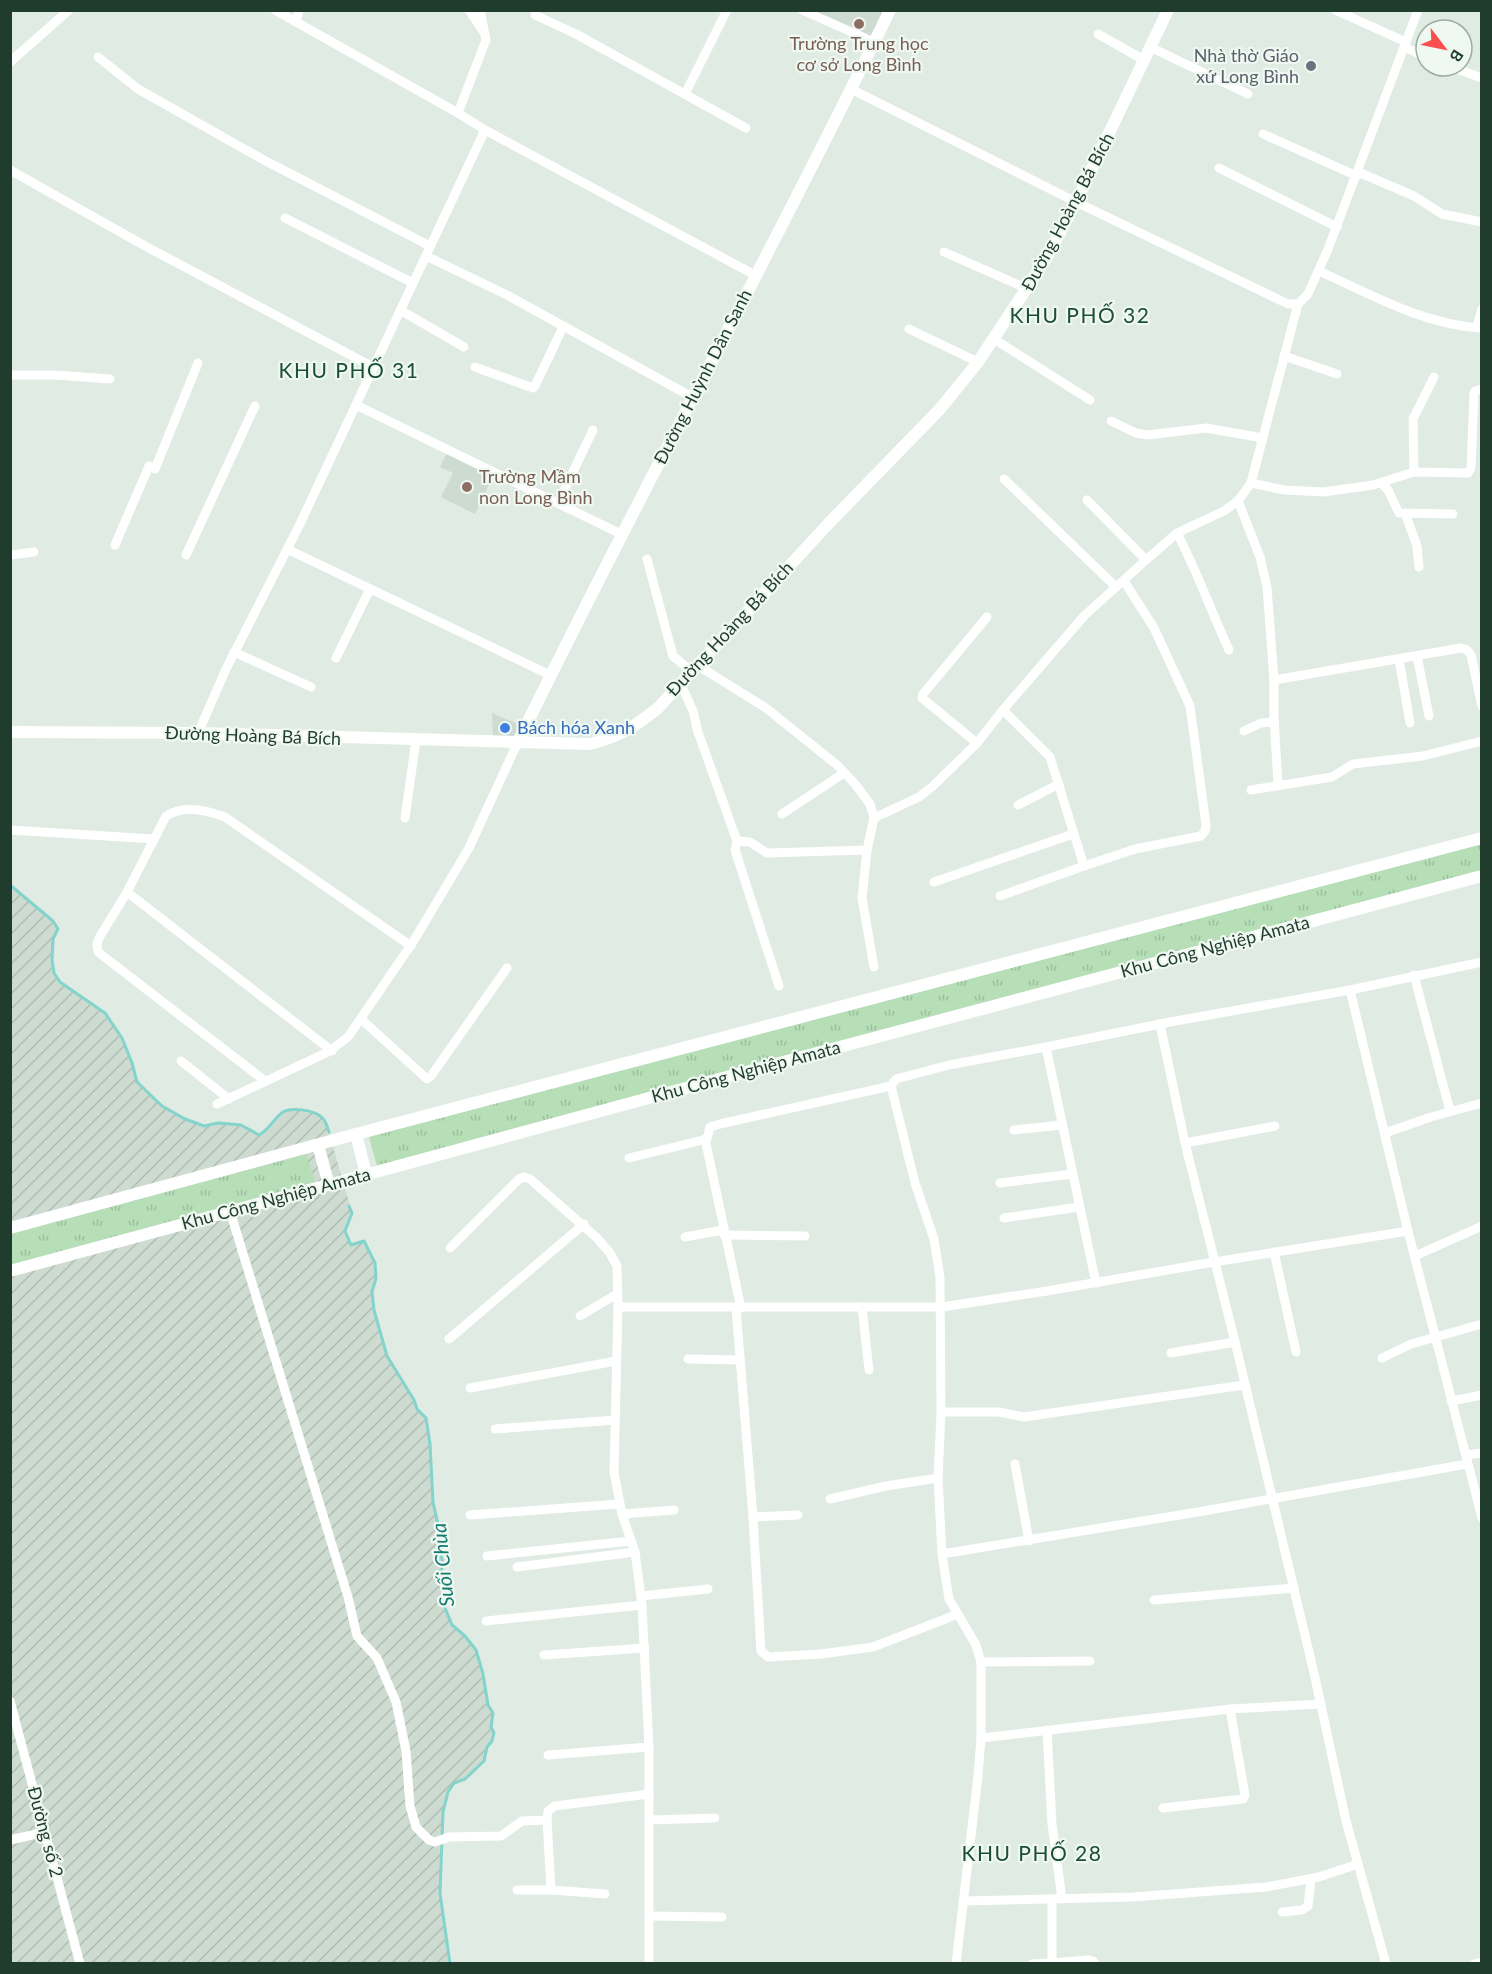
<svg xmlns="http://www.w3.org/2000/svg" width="1492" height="1974" font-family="Lato,sans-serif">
  <defs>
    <pattern id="industrial-furrows" width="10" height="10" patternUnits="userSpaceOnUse" patternTransform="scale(1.5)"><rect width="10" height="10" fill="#cddbd1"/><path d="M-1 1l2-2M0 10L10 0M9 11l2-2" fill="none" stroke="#b0bdb4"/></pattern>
    <pattern id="grass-tufts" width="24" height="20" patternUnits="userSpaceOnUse" patternTransform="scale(1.5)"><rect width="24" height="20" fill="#b6deb7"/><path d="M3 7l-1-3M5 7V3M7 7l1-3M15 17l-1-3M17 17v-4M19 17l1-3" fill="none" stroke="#9cbf9e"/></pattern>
  </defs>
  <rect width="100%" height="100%" fill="#dfebe3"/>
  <!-- built -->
  <g fill="#cddbd1">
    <polygon points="811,11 883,11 870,37"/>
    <polygon points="447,453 493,476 475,514 441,497 453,473 440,467"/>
    <polygon points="492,713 520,725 513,738 493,737"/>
  </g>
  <!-- industrial -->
  <polygon fill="url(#industrial-furrows)" points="10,885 53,921 58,929 53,939 52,960 54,973 60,982 105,1013 122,1038 132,1063 137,1082 162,1106 195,1124 205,1126 218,1123 231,1123 241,1125 259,1135 263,1133 284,1112 294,1109 320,1115 326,1122 352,1213 345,1231 351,1244 364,1241 375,1263 376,1278 372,1292 374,1310 387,1356 414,1400 417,1409 426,1418 430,1444 433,1502 440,1533 440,1550 443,1564 440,1577 444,1594 445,1608 452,1625 465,1636 476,1650 483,1674 488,1705 493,1713 491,1727 494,1733 492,1741 487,1748 484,1761 465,1779 454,1783 448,1792 443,1812 440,1893 450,1963 11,1963"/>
  <!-- grass -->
  <g fill="url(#grass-tufts)">
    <polygon points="1481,844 1481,870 377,1166 369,1137"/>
    <polygon points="306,1154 315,1182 11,1265 11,1234"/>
  </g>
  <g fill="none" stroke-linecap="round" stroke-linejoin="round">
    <!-- stream -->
    <g stroke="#83d4cc" stroke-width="3">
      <path d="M 10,885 L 53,921 L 58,929 L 53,939 L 52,960 L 54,973 L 60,982 L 105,1013 L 122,1038 L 132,1063 L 137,1082 L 162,1106 L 185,1119 L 204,1126 L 218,1123 L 241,1125 L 259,1135 C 269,1130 274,1118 283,1112 C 291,1107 313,1110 320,1116 C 326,1119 327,1127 329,1132"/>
      <polyline points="349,1206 352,1213 345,1231 351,1245 364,1241 375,1263 376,1278 372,1292 374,1310 387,1356 414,1400 417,1409 426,1418 430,1444 433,1502 440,1533 440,1550 443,1564 440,1577 444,1594 445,1608 452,1625 465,1636 476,1650 483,1674 488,1705 493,1713 491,1727 494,1733 492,1741 487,1747 484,1761 465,1779 454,1783 448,1792 443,1812 440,1893 450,1964"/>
    </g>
    <!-- minor -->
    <g stroke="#fff" stroke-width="9">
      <polyline points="275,10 458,113 485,130 755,275"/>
      <polyline points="469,10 483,31"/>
      <polyline points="802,10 874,42"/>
      <polyline points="1335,10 1406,42"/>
      <polyline points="535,15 576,34 746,128"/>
      <polyline points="296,22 299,10"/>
      <polyline points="1098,34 1144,60"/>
      <polyline points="1150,47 1248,94"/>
      <polyline points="1404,47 1426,57"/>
      <polyline points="98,57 138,89 262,159 430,246"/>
      <polyline points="10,62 69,10"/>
      <polyline points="1449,66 1482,78"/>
      <polyline points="851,89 1076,202 1288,304 1298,304 1308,294 1328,249 1418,10"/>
      <polyline points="685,94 727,10"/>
      <polyline points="458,113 486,40 480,10"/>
      <polyline points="1263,134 1357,176"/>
      <polyline points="1219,168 1337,227"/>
      <polyline points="10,170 147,247 373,367"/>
      <polyline points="1358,172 1414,196 1442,214 1482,222"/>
      <polyline points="285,218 413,283"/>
      <polyline points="944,252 1028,289"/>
      <polyline points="426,256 507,295 692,397"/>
      <path d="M 1319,271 C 1370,294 1424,325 1482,328"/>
      <polyline points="400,310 464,347"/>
      <polyline points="1477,327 1482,309"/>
      <polyline points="909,329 978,362"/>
      <polyline points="994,339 1090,400"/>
      <polyline points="1284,356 1337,374"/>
      <polyline points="475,367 533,388 535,386 563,327"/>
      <polyline points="10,375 55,375 110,379"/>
      <polyline points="356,405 623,535"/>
      <polyline points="1111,421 1136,433 1147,435 1206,428 1263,438"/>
      <polyline points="155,469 198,363"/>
      <polyline points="1414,472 1413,419 1434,377"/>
      <polyline points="1004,479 1116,587"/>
      <polyline points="1251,483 1284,490 1324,492 1373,485 1414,472 1468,473 1471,468 1474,394 1475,391 1482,389"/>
      <polyline points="1381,483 1388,490 1399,513 1453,514"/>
      <polyline points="1087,500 1146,560"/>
      <polyline points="1238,501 1260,557 1267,587 1274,680 1274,717 1278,784"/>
      <polyline points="558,503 593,430"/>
      <polyline points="1405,513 1417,546 1419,567"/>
      <path d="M 1177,533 C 1197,571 1211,611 1229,650"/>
      <polyline points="115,545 149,466"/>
      <polyline points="287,549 550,675"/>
      <polyline points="10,555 34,552"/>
      <polyline points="186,555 255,406"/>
      <polyline points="647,559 673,656 691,671"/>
      <polyline points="234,652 311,687"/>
      <polyline points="1417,656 1429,716"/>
      <polyline points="336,658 370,589"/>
      <polyline points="1399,659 1410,723"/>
      <polyline points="697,665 766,708 837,765 855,784 870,804 874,818 867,850 862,898 874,967"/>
      <polyline points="1274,680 1461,648 1467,650 1471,655 1482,706"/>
      <polyline points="680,682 693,711 698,732 737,841 735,850 779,986"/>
      <polyline points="1003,710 1050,757 1084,866 1135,849 1201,836 1205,831 1206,825 1190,706 1154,628 1124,581"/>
      <polyline points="1244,731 1261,723 1274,722"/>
      <polyline points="198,733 226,669 299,526 485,130"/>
      <polyline points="977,743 922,698 923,694 987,617"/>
      <polyline points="1251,790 1332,777 1353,764 1423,756 1482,741"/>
      <polyline points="1018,805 1059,784"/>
      <polyline points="782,814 844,773"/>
      <polyline points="405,818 416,740"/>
      <polyline points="874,818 919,797 933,786 977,743 1003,710 1084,616 1146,560 1177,533 1224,511 1238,501 1251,483 1298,304"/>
      <polyline points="10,830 154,839"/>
      <polyline points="737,841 750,842 767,853 867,850"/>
      <polyline points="934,882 1073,834"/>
      <polyline points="127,892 332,1051"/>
      <polyline points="1000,896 1084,866"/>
      <polyline points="1414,975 1450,1111"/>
      <polyline points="1350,990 1408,1231 1482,1518"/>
      <polyline points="361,1019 427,1079 431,1076 507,968"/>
      <polyline points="1160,1024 1185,1143 1235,1342 1314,1673 1346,1821 1386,1964"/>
      <polyline points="181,1061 229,1099"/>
      <path d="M 265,1081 L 98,952 L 97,944 L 99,938 L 127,892 L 166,816 C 183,805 207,810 225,817 L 411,946"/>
      <polyline points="217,1104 328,1052 348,1037 413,942 469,848 517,744"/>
      <polyline points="1014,1130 1062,1125"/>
      <polyline points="1385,1133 1431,1117 1482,1103"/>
      <polyline points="705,1139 741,1308"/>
      <polyline points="1185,1143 1275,1126"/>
      <polyline points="629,1158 707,1139 710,1127 720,1124 891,1086"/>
      <polyline points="1000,1183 1072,1174"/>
      <polyline points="230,1211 348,1597 357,1636 377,1658 396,1702 406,1751 410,1806 416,1827 429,1840 435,1842 449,1837 501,1836 522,1821 547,1820 548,1811 555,1806 649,1794"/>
      <polyline points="1004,1218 1079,1207"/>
      <polyline points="724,1235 805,1236"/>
      <polyline points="685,1237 723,1230"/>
      <polyline points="450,1248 519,1179 524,1177 530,1179 597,1238 610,1253 617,1266 618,1307 614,1472 622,1514 635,1552 642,1605 649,1747 649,1964"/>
      <polyline points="1274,1252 1296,1352"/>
      <polyline points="1415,1256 1482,1226"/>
      <polyline points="1096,1283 1046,1047 1170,1022 1350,990 1482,962"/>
      <polyline points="618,1307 942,1307 1047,1291 1214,1262 1408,1231"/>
      <polyline points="862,1307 869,1370"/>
      <polyline points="736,1308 753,1517 761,1651 768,1657 821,1654 873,1647 958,1614"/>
      <polyline points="580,1316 617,1294"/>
      <polyline points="449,1339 584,1224"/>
      <polyline points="1171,1353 1235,1342"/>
      <polyline points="1382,1358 1411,1344 1482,1324"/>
      <polyline points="688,1359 740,1360"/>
      <polyline points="470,1388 616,1361"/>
      <polyline points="1451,1401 1482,1395"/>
      <polyline points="941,1412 999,1412 1024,1417 1244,1385"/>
      <polyline points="495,1429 615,1420"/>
      <polyline points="1466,1455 1482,1453"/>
      <polyline points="1015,1464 1029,1541"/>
      <polyline points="830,1499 886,1486 938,1478"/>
      <polyline points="622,1514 674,1510"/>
      <polyline points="470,1515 619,1504"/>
      <polyline points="753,1517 798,1515"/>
      <polyline points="942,1554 1198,1512 1467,1464"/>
      <polyline points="487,1556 631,1541"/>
      <polyline points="517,1567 635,1552"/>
      <polyline points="641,1596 708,1589"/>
      <polyline points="1154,1600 1294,1588"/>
      <polyline points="486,1621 642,1605"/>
      <polyline points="544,1655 645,1648"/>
      <polyline points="981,1662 1090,1661"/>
      <polyline points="10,1701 80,1964"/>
      <polyline points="1047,1730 1052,1824 1062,1899"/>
      <polyline points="981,1738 1230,1709 1321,1704"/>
      <polyline points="548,1755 649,1747"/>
      <polyline points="1163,1808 1243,1799 1245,1795 1230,1709"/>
      <polyline points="547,1820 551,1890 605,1894"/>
      <polyline points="650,1820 715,1818"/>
      <polyline points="10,1840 45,1832"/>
      <polyline points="517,1890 551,1890"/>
      <polyline points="1052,1899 1052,1963 1088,1960 1093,1961 1095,1964"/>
      <polyline points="963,1901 1133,1897 1266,1887 1319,1877 1358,1864"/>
      <polyline points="1282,1912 1302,1910 1308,1906 1311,1879"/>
      <polyline points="650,1916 722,1917"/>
      <polyline points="956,1964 978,1776 981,1738 981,1662 976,1645 949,1599 942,1554 938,1478 941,1412 940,1277 934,1239 915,1183 891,1086 896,1079 949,1065 1046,1047"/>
      <polyline points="1032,1964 1052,1963"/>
      <polyline points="1474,1964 1482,1962"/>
    </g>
    <!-- tertiary -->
    <g stroke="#fff" stroke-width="12">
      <path d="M 10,732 L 198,733 L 590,744 C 620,736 633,728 658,708 L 830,522 L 940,409 L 978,362 L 1046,259 L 1076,202 L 1168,10"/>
      <path d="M 517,744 C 637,497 770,257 890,10"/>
      <polyline points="356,1134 366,1174"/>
      <polyline points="318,1145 329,1185"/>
      <polyline points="10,1228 356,1134 1482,838"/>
      <polyline points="10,1271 708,1082 1482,876"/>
    </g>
  </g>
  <!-- markers -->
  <g fill="#8d6e63" stroke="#f0f8f2" stroke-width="2">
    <circle cx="859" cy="24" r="6"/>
    <circle cx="467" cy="487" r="6"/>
  </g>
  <circle fill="#6b7280" stroke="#f0f8f2" stroke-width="2" cx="1311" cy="66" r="6"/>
  <circle fill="#3f7fe0" stroke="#f0f8f2" stroke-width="2" cx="505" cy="728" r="6"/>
  <g text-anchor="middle" stroke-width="4.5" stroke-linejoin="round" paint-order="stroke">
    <!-- education labels -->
    <g font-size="18" fill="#785e54" stroke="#f0f8f2">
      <text x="859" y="50">Trường Trung học<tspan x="859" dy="21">cơ sở Long Bình</tspan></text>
      <text x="479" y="483" text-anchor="start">Trường Mầm<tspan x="479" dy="21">non Long Bình</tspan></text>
    </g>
    <!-- worship labels -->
    <g font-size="18" fill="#5b616d" stroke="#f0f8f2" text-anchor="end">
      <text x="1299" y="62">Nhà thờ Giáo<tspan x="1299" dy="21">xứ Long Bình</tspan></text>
    </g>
    <!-- street labels -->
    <g font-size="18" fill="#1f3c2d" stroke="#f0f8f2">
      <text transform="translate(1068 212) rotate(-62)" y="6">Đường Hoàng Bá Bích</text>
      <text transform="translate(703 377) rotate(-63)" y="6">Đường Huỳnh Dân Sanh</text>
      <text transform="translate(730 629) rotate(-47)" y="6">Đường Hoàng Bá Bích</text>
      <text transform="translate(253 736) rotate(2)" y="6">Đường Hoàng Bá Bích</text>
      <text transform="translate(1215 947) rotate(-15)" y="6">Khu Công Nghiệp Amata</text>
      <text transform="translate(746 1072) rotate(-15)" y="6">Khu Công Nghiệp Amata</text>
      <text transform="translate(276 1199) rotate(-15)" y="6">Khu Công Nghiệp Amata</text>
      <text transform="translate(45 1832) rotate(75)" y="6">Đường số 2</text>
    </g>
    <!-- shop labels -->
    <g font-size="18" fill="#366cbe" stroke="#f0f8f2" text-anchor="start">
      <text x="517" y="734">Bách hóa Xanh</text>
    </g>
    <!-- water labels -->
    <g font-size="20" font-style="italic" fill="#167c72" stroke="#f0f8f2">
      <text transform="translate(443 1565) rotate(-96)" y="7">Suối Chùa</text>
    </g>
    <!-- quarter labels -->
    <g font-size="21" letter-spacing="1.5" fill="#1a4f35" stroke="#f0f8f2">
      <text x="1080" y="323">KHU PHỐ 32</text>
      <text x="349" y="378">KHU PHỐ 31</text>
      <text x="1032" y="1861">KHU PHỐ 28</text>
    </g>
  </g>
  <!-- border -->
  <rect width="1492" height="1974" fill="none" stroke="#1f3c2d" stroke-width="24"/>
  <!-- north arrow -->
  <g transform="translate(1444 48) rotate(122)"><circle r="28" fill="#f0f8f2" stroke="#9cada3" stroke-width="1.5"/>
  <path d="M0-4.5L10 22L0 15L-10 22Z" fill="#fa4e50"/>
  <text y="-9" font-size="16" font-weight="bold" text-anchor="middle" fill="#1f3c2d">B</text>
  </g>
</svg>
